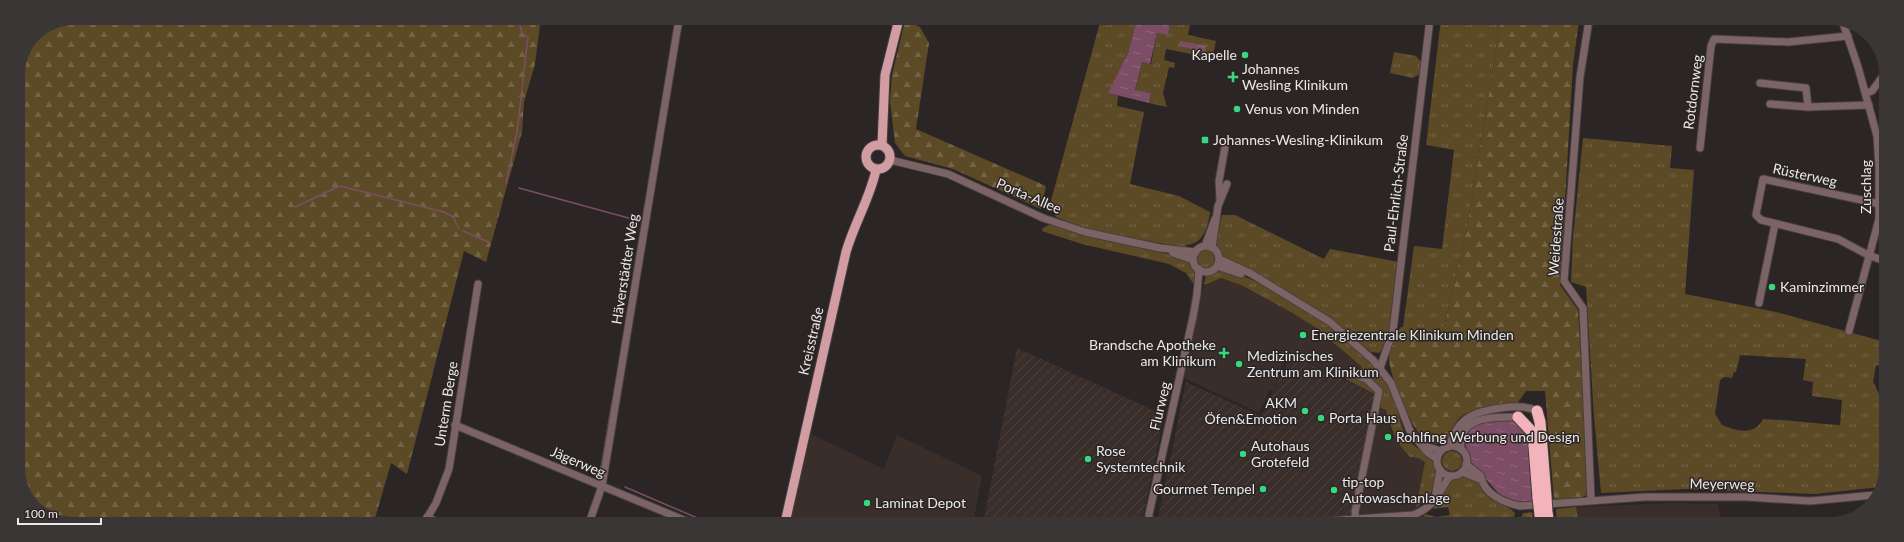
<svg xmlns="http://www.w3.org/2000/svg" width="1904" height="542" font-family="Lato,sans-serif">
  <defs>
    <pattern id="industrial-furrows" width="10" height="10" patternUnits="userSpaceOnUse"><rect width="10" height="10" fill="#3a2e2b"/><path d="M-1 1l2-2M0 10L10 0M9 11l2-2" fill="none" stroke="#4d4240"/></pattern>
    <pattern id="grass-tufts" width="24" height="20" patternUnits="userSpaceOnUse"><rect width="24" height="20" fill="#5c4a27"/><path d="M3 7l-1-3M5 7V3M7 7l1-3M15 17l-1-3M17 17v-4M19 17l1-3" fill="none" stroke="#746446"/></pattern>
    <pattern id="forest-firs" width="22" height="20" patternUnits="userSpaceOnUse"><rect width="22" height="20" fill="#5c4a27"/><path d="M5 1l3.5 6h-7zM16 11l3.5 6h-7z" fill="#746446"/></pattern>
    <pattern id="water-ripples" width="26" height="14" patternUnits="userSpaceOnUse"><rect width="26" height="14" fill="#7d4d65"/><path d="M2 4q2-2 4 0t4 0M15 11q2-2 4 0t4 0" fill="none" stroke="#90677b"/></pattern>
  </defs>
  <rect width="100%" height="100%" fill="#2b2625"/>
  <!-- built -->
  <g fill="#3a2e2b">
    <polygon points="1221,278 1241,285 1289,311 1315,327 1362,367 1345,379 1288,353 1278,375 1280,376 1273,391 1270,389 1259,413 1184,378 1204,284 1207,284"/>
    <polygon points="1379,396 1386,410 1390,429 1410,457 1418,458 1425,462 1413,524 1342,523 1354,522"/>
    <polygon points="811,434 884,469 897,435 982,476 973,523 790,523"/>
    <polygon points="1673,503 1718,504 1722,524 1579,524 1576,507"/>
  </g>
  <!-- industrial -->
  <g fill="url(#industrial-furrows)">
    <polygon points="1017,348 1164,415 1143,518 1139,523 983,523"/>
    <polygon points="1291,355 1379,396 1355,515 1242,523 1157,523 1186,382 1261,416"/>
  </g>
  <!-- grass -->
  <g fill="url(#grass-tufts)" fill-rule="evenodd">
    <path d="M 1101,19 L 1137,19 L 1128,53 L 1109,93 L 1118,96 L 1117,106 L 1144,112 L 1130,184 L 1179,196 L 1210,212 C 1208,228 1203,244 1186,245 L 1186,248 L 1086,229 L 1056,217 L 1050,204 Z"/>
    <polygon points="1171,19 1191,19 1188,35 1216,41 1212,58 1166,49 1164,60 1175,63 1174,68 1169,67 1163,93 1167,107 1149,103 1151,93 1135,91 1142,62 1151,64 1157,33 1168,35"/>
    <polygon points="1441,19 1501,19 1466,233 1444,327 1403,327 1414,246 1442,249 1454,150 1426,145"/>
    <polygon points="1394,52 1416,56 1422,63 1421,73 1413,78 1390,73"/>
    <path d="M 1583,138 L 1672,146 L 1670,168 L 1694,170 L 1685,294 L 1776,312 L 1885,342 L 1885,367 L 1876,365 L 1873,382 L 1883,402 L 1884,402 L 1884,482 L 1881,487 L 1815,494 L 1686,489 L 1601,493 L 1594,417 L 1586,287 L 1571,282 L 1573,237 ZM 1740,355 L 1806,359 L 1803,380 L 1813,382 L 1812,396 L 1842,400 L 1840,425 C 1814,424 1789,420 1763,419 C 1755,436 1736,431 1722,425 L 1715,414 L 1720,380 L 1725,377 L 1732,378 L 1734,372 L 1736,372 Z"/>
    <path d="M 1222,215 L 1235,215 L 1324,259 L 1330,249 L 1399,262 L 1389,338 L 1383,349 L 1379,353 L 1371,352 C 1331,320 1292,291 1245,269 C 1232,263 1218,258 1215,242 Z"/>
    <path d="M 1051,224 L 1081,235 L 1181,257 C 1196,264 1196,268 1195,283 L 1193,283 L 1186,273 L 1169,264 L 1082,244 L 1042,231 L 1043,228 Z"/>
    <circle cx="1206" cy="259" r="9"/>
    <path d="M 1216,270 C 1252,268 1343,333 1368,359 C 1376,367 1383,377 1389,386 C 1397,400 1398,419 1405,434 C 1412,448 1423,449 1431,459 C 1433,461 1434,464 1435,467 C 1441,484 1429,498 1416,508 L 1425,462 L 1418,458 L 1410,457 C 1396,442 1391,430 1386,410 L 1381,408 L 1379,396 L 1345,379 L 1362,367 L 1315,327 L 1289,311 L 1241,285 L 1221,278 L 1207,284 L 1204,284 L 1206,276 Z"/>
    <circle cx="1452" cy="461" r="10"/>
    <path d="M 1464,476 L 1476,480 L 1491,498 L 1512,510 L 1515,513 L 1512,524 L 1424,524 L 1423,517 L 1425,514 L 1436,517 L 1450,515 L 1448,507 L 1433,509 C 1439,501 1442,484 1452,480 C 1456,478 1460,477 1464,476 Z"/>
    <polygon points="1576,507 1579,524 1557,524 1556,509"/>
    <polygon points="1532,512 1534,524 1518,524 1523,513"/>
  </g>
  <!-- forest -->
  <g fill="url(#forest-firs)">
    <polygon points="74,18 541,18 535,64 524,102 522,132 486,262 464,251 407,474 391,463 374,522 60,522 32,505 18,472 18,74 35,34"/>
    <path d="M 1501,19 L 1579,20 L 1573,65 L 1560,285 L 1578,310 L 1589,489 L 1588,494 L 1583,497 L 1554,500 L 1545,391 L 1526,391 L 1516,405 C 1496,407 1467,404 1455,424 C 1450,431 1449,437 1443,443 C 1437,444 1431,444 1425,440 C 1413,432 1389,374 1389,359 C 1389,349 1395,334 1401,327 L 1444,327 L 1466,233 Z"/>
    <polygon points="905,21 920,27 929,43 916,129 1046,186 1041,209 953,169 905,156 895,143 890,102 892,75"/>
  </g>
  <!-- water -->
  <g fill="url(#water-ripples)">
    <polygon points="1137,19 1171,19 1168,35 1157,33 1150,64 1142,62 1135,90 1151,93 1149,103 1108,93 1128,53"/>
    <polygon points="1180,41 1206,46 1205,52 1179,46"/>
    <path d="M 1494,420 L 1516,420 L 1527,433 L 1532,502 L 1516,502 L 1499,494 L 1471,462 C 1470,452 1464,447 1464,436 L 1474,425 Z"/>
  </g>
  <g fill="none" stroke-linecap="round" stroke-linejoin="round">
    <!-- stream -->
    <g stroke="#7d4d65" stroke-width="1.5">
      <polyline points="511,18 512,19"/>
      <polyline points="506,183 517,132 528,37 522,33 520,25"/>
      <polyline points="519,188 643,222"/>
      <polyline points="295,207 340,186 444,212 453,217 459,229"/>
      <polyline points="463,231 488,242"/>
      <polyline points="600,473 612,403"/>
      <polyline points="625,487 709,523"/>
    </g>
    <!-- minor casing -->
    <g stroke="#464140" stroke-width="9">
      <g id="minor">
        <polyline points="1589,20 1580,77 1564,281 1583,308 1591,500"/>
        <polyline points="1842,20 1858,67 1877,136 1879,167 1879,219 1849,331"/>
        <polyline points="1760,83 1806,88 1808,107 1869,105"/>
        <polyline points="1866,93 1872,91 1886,72"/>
        <polyline points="1770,104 1808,107"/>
        <polyline points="1700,148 1711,46 1714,39 1788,42 1848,36"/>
        <polyline points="890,160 948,174 1043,218 1085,232 1160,248 1196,252"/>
        <polyline points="1220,199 1219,181 1225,147"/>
        <polyline points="1880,204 1763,179 1756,215 1761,220 1838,239 1868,255 1885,261"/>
        <polyline points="1205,246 1215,219"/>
        <circle cx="1206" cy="259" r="13"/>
        <polyline points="1212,248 1218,206 1227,184"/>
        <polyline points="1173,253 1193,260"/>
        <polyline points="1219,259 1250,273 1330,322 1373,360 1391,383 1410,431 1427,452 1437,459"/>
        <polyline points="1217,266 1241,274"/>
        <polyline points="1759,303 1775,224"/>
        <polyline points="1380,368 1393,331 1430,19"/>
        <polyline points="455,425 691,523"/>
        <polyline points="1422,445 1441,451"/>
        <circle cx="1452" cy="461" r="15"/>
        <path d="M 1448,447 C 1453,437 1456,427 1465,420 C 1478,409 1522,402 1537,411"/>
        <path d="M 1461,449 C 1457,415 1495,417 1518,417"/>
        <path d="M 1466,464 L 1481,476 C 1483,494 1505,503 1520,506 L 1645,497 L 1746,497 L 1810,501 L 1875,495"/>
        <polyline points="1462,472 1482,480"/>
        <polyline points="1435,498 1440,470"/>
        <polyline points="427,517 439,523"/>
        <polyline points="378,521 387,522"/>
        <polyline points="424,523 436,503 449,469 478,284"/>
        <polyline points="589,523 602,486 679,19"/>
        <polyline points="1149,523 1149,514 1193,317 1197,294 1199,269"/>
        <path d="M 1300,523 L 1413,515 C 1435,507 1438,493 1450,476"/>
        <polyline points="1356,523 1355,512 1379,391 1366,379 1361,377"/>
      </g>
    </g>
    <!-- major casing -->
    <g stroke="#464140" stroke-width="11">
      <g id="major">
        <circle cx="878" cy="157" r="12"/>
        <polyline points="882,145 885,75 899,19"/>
        <path d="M 785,523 L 846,252 C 854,224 870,198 876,170"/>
      </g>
    </g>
    <!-- highway casing -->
    <g stroke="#464140" stroke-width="13">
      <g id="highway">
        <polyline points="1537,411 1540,422 1546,497"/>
        <polyline points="1518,417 1533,433 1538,497"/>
        <polyline points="1547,513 1549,524"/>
        <polyline points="1540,514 1541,524"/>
      </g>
    </g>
    <!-- minor -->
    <use href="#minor" stroke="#7c6365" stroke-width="7"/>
    <!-- major -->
    <use href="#major" stroke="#d19da2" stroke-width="9"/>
    <!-- highway -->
    <use href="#highway" stroke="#f2b4ba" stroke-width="11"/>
    <!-- highway-bridge casing -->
    <g stroke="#464140" stroke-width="13" stroke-linecap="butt">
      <g id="highway-bridge">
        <polyline points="1546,497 1547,513"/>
        <polyline points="1538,498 1540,514"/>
      </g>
    </g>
    <!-- highway-bridge -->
    <use href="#highway-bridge" stroke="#f2b4ba" stroke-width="11"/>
  </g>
  <!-- markers -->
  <g fill="#38d880" stroke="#2b2625" stroke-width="1.5">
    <circle cx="1245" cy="55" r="4"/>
    <path d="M1231 71h4v4h4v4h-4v4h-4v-4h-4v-4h4z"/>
    <circle cx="1237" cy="109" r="4"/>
    <rect x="1201" y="136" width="8" height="8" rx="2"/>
    <circle cx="1772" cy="287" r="4"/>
    <circle cx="1303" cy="335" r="4"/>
    <path d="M1222 347h4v4h4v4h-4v4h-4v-4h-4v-4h4z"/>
    <circle cx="1239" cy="364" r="4"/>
    <circle cx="1305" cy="411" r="4"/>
    <circle cx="1321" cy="418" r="4"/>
    <circle cx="1388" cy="437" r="4"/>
    <circle cx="1243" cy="454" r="4"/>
    <circle cx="1088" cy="459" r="4"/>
    <circle cx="1263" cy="489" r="4"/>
    <circle cx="1334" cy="490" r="4"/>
    <circle cx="867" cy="503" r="4"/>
  </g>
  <g text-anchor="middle" stroke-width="3" stroke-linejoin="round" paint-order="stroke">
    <!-- poi labels -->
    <g font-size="14" fill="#ebe8e7" stroke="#2b2625" text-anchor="start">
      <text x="1237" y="60" text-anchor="end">Kapelle</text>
      <text x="1242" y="74">Johannes<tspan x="1242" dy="16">Wesling Klinikum</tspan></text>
      <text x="1245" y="114">Venus von Minden</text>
      <text x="1213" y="145">Johannes-Wesling-Klinikum</text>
      <text x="1780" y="292">Kaminzimmer</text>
      <text x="1311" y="340">Energiezentrale Klinikum Minden</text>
      <text x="1216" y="350" text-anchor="end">Brandsche Apotheke<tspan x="1216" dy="16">am Klinikum</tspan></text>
      <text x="1247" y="361">Medizinisches<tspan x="1247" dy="16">Zentrum am Klinikum</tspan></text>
      <text x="1297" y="408" text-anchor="end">AKM<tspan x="1297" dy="16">Öfen&amp;Emotion</tspan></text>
      <text x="1329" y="423">Porta Haus</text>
      <text x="1396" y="442">Rohlfing Werbung und Design</text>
      <text x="1251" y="451">Autohaus<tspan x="1251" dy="16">Grotefeld</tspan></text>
      <text x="1096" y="456">Rose<tspan x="1096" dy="16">Systemtechnik</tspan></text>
      <text x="1342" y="487">tip-top<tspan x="1342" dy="16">Autowaschanlage</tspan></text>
      <text x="1255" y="494" text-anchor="end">Gourmet Tempel</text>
      <text x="875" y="508">Laminat Depot</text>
    </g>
    <!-- street labels -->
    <g font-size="14" fill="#ebe8e7" stroke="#2b2625">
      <text transform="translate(1693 92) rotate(-83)" y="5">Rotdornweg</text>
      <text transform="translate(1805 175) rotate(12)" y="5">Rüsterweg</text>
      <text transform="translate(1866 187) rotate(-90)" y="5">Zuschlag</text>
      <text transform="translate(1396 193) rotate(-83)" y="5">Paul-Ehrlich-Straße</text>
      <text transform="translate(1029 196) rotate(23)" y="5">Porta-Allee</text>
      <text transform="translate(1556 237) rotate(-86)" y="5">Weidestraße</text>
      <text transform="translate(625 269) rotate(-81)" y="5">Häverstädter Weg</text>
      <text transform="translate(811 341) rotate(-77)" y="5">Kreisstraße</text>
      <text transform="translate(446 404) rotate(-81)" y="5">Unterm Berge</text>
      <text transform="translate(1160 406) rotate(-77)" y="5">Flurweg</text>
      <text transform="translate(578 462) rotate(23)" y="5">Jägerweg</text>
      <text transform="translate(1722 484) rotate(1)" y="5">Meyerweg</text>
    </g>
  </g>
  <!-- crop -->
  <path d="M0 0H1904V542H0ZM74 25H1830A49 49 0 0 1 1879 74V468A49 49 0 0 1 1830 517H74A49 49 0 0 1 25 468V74A49 49 0 0 1 74 25Z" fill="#3a3635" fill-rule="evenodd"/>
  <!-- scale -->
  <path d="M18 518v6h83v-6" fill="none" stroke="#ebe8e7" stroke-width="2"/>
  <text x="24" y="518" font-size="12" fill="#ebe8e7" stroke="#2b2625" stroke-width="3" paint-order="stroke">100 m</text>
</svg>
